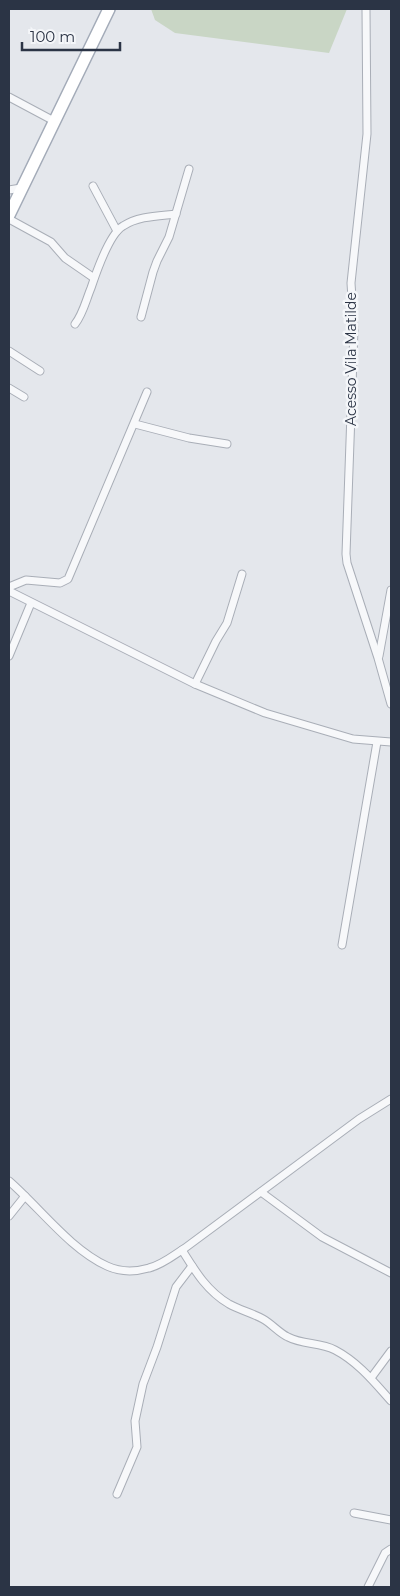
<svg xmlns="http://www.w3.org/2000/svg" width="400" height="1596" font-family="Montserrat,sans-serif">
  <rect width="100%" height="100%" fill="#e4e7ec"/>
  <!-- green -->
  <polygon fill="#c9d6c5" points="151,9 347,9 329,53 175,33 155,20"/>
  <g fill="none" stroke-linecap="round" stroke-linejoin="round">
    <!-- street casing -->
    <g stroke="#a9aeb7" stroke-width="9">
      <g id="street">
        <polyline points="366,9 367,134 351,283 354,329 346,554 347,563 378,658 391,704"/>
        <polyline points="9,97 54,121"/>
        <polyline points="93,186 117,231"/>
        <polyline points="9,190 21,188"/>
        <polyline points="9,219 51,242 65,258 94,278"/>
        <polyline points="141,317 153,272 157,261 169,237 189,169"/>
        <path d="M 75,324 C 83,314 86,300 91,288 C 96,273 109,234 123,226 C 138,216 158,216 176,214"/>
        <polyline points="9,351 40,371"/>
        <polyline points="9,388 24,397"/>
        <polyline points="135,424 189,438 227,444"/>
        <polyline points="9,587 26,580 60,583 68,579 147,392"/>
        <polyline points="9,591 195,684 265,713 353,739 391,742"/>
        <polyline points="9,656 31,603"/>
        <polyline points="379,656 391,590"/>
        <polyline points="195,684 216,641 227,623 242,574"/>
        <polyline points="342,945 377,742"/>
        <path d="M 9,1181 C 40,1208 70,1249 107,1266 C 120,1272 135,1272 149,1268 C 162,1265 174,1255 185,1248 L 359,1119 L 391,1099"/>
        <polyline points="261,1192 322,1237 391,1273"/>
        <polyline points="9,1216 25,1196"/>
        <path d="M 182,1250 C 195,1271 207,1291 229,1304 C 240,1310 252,1313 263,1319 C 272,1324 279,1333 288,1337 C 303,1345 320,1342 335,1350 C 358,1362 374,1382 391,1401"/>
        <polyline points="371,1378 391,1351"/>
        <polyline points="117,1494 137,1447 135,1421 143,1384 157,1347 176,1287 192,1266"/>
        <polyline points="354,1513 391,1520"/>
        <polyline points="368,1587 385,1553 391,1549"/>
      </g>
    </g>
    <!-- primary casing -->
    <g stroke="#a3abb8" stroke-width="14">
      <polyline id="primary" points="9,215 109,9"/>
    </g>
    <!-- street -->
    <use href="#street" stroke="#f7f8fa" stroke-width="7"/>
    <!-- primary -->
    <use href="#primary" stroke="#fff" stroke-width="11"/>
  </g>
  <g text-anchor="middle" stroke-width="5" stroke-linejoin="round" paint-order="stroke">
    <!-- street labels -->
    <g font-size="14" fill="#2b3445" stroke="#f4f6f9">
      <text transform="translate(351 359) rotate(-90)" y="5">Acesso Vila Matilde</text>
    </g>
  </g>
  <!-- border -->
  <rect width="400" height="1596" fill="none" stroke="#2b3445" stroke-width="20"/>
  <!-- scale -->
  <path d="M22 42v8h98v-8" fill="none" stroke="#2b3445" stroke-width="2.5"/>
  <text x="30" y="42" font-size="15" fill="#2b3445" stroke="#f4f6f9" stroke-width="4" paint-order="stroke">100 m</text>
</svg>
